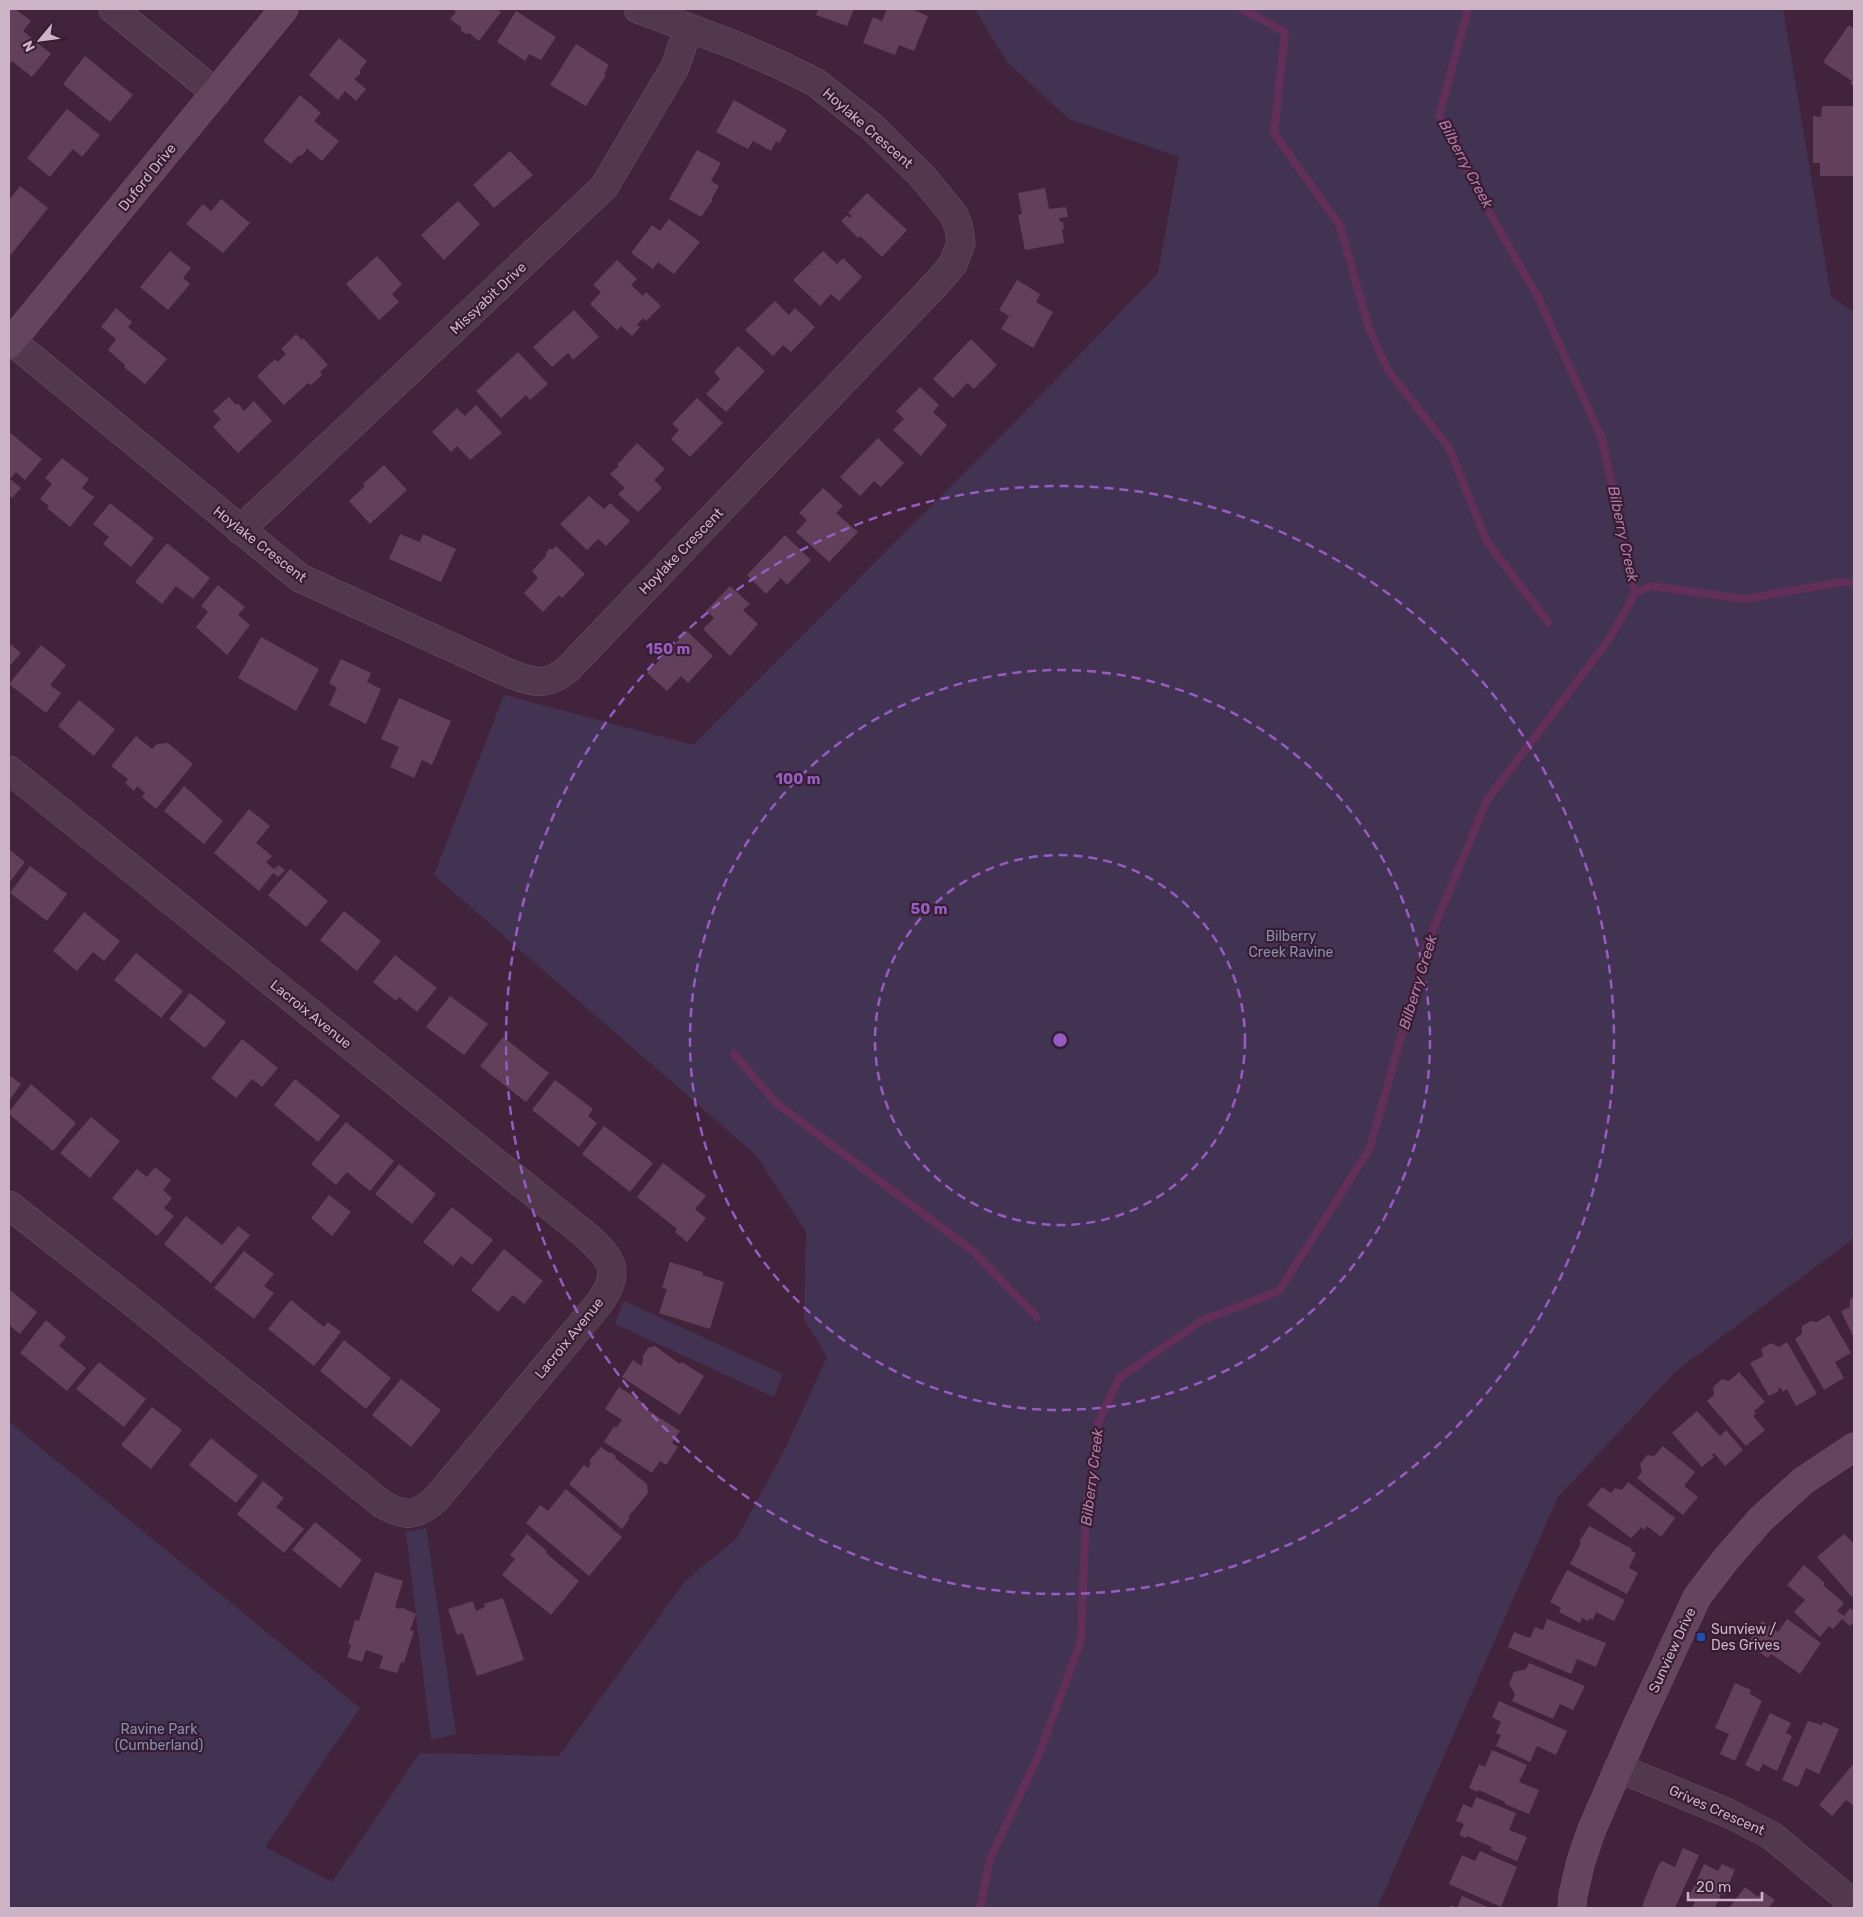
<svg xmlns="http://www.w3.org/2000/svg" width="1863" height="1917" font-family="Rubik,sans-serif">
  <rect width="100%" height="100%" fill="#42233c"/>
  <!-- green -->
  <g fill="#433353">
    <polygon points="975,9 1783,9 1831,296 1854,312 1854,1238 1676,1371 1558,1497 1377,1908 9,1908 9,1422 360,1708 265,1847 332,1882 420,1753 559,1756 685,1581 737,1538 784,1451 827,1357 804,1319 806,1232 757,1156 434,875 504,695 693,745 1017,420 1158,273 1179,157 1069,119 1007,62"/>
    <polygon points="624,1301 783,1374 774,1397 615,1324"/>
    <polygon points="426,1528 456,1734 431,1740 406,1532"/>
  </g>
  <g fill="none" stroke-linecap="round" stroke-linejoin="round">
    <!-- stream -->
    <g stroke="#612f58" stroke-width="8">
      <polyline points="1242,9 1285,32 1274,133 1340,226 1369,328 1387,369 1449,448 1487,542 1548,622"/>
      <polyline points="1635,593 1651,586 1745,599 1841,582 1854,583"/>
      <polyline points="734,1054 776,1103 974,1252 1037,1317"/>
      <polyline points="980,1908 990,1859 1039,1754 1081,1641 1086,1511 1098,1423 1119,1378 1201,1321 1279,1291 1370,1148 1426,947 1487,800 1610,638 1635,593 1602,439 1538,297 1497,226 1439,116 1468,9"/>
    </g>
  </g>
  <!-- building -->
  <g fill="#623f5b">
    <polygon points="9,9 15,9 31,21 23,31 51,54 32,77 12,61 9,65"/>
    <polygon points="452,9 496,9 501,12 479,41 469,33 466,34 461,31 461,27 450,19 456,12"/>
    <polygon points="818,9 854,9 847,26 816,15"/>
    <polygon points="887,9 914,9 914,10 928,16 914,51 899,45 895,55 863,43 873,17 882,21"/>
    <polygon points="516,11 556,37 541,60 529,54 525,61 497,42"/>
    <polygon points="1849,25 1854,29 1854,86 1850,83 1852,81 1823,62"/>
    <polygon points="339,38 367,61 360,70 360,74 354,79 366,89 356,101 345,91 338,100 309,75"/>
    <polygon points="576,44 609,65 604,74 606,75 586,106 550,85"/>
    <polygon points="85,56 133,95 110,122 63,84"/>
    <polygon points="300,95 321,113 314,121 339,141 322,161 306,148 306,151 302,155 298,156 291,164 263,141"/>
    <polygon points="734,100 787,130 779,143 776,141 771,151 753,141 748,149 716,132"/>
    <polygon points="1822,106 1854,106 1854,176 1820,176 1820,163 1813,163 1813,116 1821,117"/>
    <polygon points="67,109 100,135 82,157 73,149 50,177 27,158"/>
    <polygon points="697,150 721,163 711,181 719,186 712,198 712,201 701,217 669,199"/>
    <polygon points="510,151 533,175 494,208 473,185"/>
    <polygon points="20,186 48,208 9,257 9,200"/>
    <polygon points="1045,188 1049,209 1066,207 1068,217 1059,218 1060,222 1063,222 1064,229 1062,229 1064,243 1025,250 1018,215 1022,214 1018,193"/>
    <polygon points="867,193 907,230 882,257 860,236 858,238 841,221 847,215 850,218 852,216 848,213"/>
    <polygon points="221,199 250,223 223,253 186,224 203,204 211,211"/>
    <polygon points="458,201 480,224 444,260 421,235"/>
    <polygon points="669,219 700,242 674,274 658,262 653,269 631,253 652,225 660,231"/>
    <polygon points="170,251 191,268 183,278 190,284 168,310 140,287"/>
    <polygon points="823,251 837,264 843,258 862,277 839,301 831,294 820,306 793,280"/>
    <polygon points="377,256 402,284 392,294 399,302 379,320 346,284"/>
    <polygon points="617,260 637,279 631,285 643,296 646,292 661,306 646,321 643,318 637,325 640,327 632,336 621,326 617,330 590,304 601,292 593,285"/>
    <polygon points="1017,280 1040,294 1036,302 1053,312 1033,348 1001,329 1009,316 999,310"/>
    <polygon points="775,301 789,315 795,308 815,327 791,352 783,345 773,356 745,330"/>
    <polygon points="116,308 132,322 128,327 167,359 145,384 124,367 125,365 108,350 116,339 101,327"/>
    <polygon points="574,310 599,337 573,360 568,353 552,367 533,347"/>
    <polygon points="296,334 302,340 303,338 328,365 320,372 322,375 311,385 308,383 284,405 257,376 275,359 278,362 286,354 281,349"/>
    <polygon points="971,339 997,365 974,389 967,383 953,398 933,379"/>
    <polygon points="738,346 765,371 726,412 706,394 720,379 714,372"/>
    <polygon points="518,352 548,384 530,400 526,395 501,418 476,391"/>
    <polygon points="920,387 939,405 933,412 947,425 921,456 893,430 904,419 896,411"/>
    <polygon points="229,397 236,405 238,403 244,411 254,401 272,421 238,453 213,427 221,419 213,411"/>
    <polygon points="697,398 723,423 690,457 671,439 679,430 672,424"/>
    <polygon points="476,405 502,433 470,460 457,446 451,452 432,432 457,408 465,416"/>
    <polygon points="9,432 42,459 25,480 16,472 10,479 21,488 12,498 9,495"/>
    <polygon points="878,438 904,463 881,487 874,481 860,496 840,477"/>
    <polygon points="637,443 665,469 654,480 662,488 638,512 618,494 625,488 610,474 619,466 617,465"/>
    <polygon points="62,458 89,479 82,488 94,497 70,527 47,508 49,506 40,499 52,484 45,478"/>
    <polygon points="384,465 407,490 370,524 349,501 365,486 363,484"/>
    <polygon points="823,488 843,506 836,513 858,532 829,562 796,532 807,520 799,513"/>
    <polygon points="589,496 604,509 610,503 630,521 606,546 598,539 587,550 560,524"/>
    <polygon points="110,503 154,538 131,567 103,544 109,537 93,524"/>
    <polygon points="400,534 420,542 423,534 456,549 441,582 389,559"/>
    <polygon points="785,535 811,560 787,585 781,578 766,594 747,575"/>
    <polygon points="167,543 210,578 193,599 176,586 162,604 135,582"/>
    <polygon points="556,546 585,574 562,598 559,595 543,612 524,593 538,578 532,571 546,556 546,553 549,549 553,549"/>
    <polygon points="218,585 245,607 238,615 250,625 227,655 196,627 208,612 201,606"/>
    <polygon points="730,586 750,604 743,610 758,624 730,656 703,629 714,618 706,611"/>
    <polygon points="687,631 713,656 688,683 681,676 667,691 647,673"/>
    <polygon points="261,637 319,669 296,711 238,678"/>
    <polygon points="9,643 21,653 9,667"/>
    <polygon points="41,645 66,665 50,685 61,693 46,713 9,684"/>
    <polygon points="341,659 371,673 367,682 381,689 366,724 329,705 337,688 329,683"/>
    <polygon points="399,698 451,721 432,765 422,760 414,778 390,767 399,747 381,739"/>
    <polygon points="79,700 115,729 94,756 58,726"/>
    <polygon points="136,736 152,749 157,744 168,743 193,764 156,809 142,797 145,793 137,786 134,791 125,783 128,779 111,766"/>
    <polygon points="184,786 223,821 204,844 164,811"/>
    <polygon points="249,809 270,826 256,843 272,856 266,862 274,869 279,865 285,870 278,877 273,873 259,891 214,853"/>
    <polygon points="9,849 25,862 9,883"/>
    <polygon points="30,866 67,894 47,921 10,893"/>
    <polygon points="290,869 328,901 306,927 268,895"/>
    <polygon points="344,911 381,941 357,971 320,940"/>
    <polygon points="84,912 120,941 104,961 93,952 77,971 53,951"/>
    <polygon points="136,953 183,991 161,1018 114,980"/>
    <polygon points="395,955 437,988 417,1012 399,997 396,1001 373,982"/>
    <polygon points="190,993 226,1022 205,1048 169,1019"/>
    <polygon points="450,996 488,1024 464,1055 426,1027"/>
    <polygon points="503,1037 549,1073 526,1102 480,1066"/>
    <polygon points="242,1039 278,1068 262,1087 252,1079 236,1098 211,1078"/>
    <polygon points="9,1075 21,1084 9,1101"/>
    <polygon points="295,1079 340,1116 318,1142 274,1105"/>
    <polygon points="555,1080 593,1109 588,1116 597,1123 579,1147 532,1110"/>
    <polygon points="31,1084 76,1123 53,1151 9,1114 9,1112"/>
    <polygon points="91,1117 120,1141 90,1178 60,1153"/>
    <polygon points="346,1122 394,1161 370,1191 347,1172 336,1185 311,1164"/>
    <polygon points="604,1126 653,1163 630,1192 582,1154"/>
    <polygon points="663,1163 706,1196 695,1209 706,1218 687,1242 675,1232 677,1229 637,1197"/>
    <polygon points="399,1164 436,1194 412,1224 375,1194"/>
    <polygon points="155,1167 171,1180 163,1190 172,1198 164,1208 174,1216 157,1236 112,1198 137,1169 147,1177"/>
    <polygon points="329,1195 351,1212 332,1236 311,1218"/>
    <polygon points="452,1207 493,1240 472,1265 461,1256 453,1266 423,1242"/>
    <polygon points="186,1216 222,1245 238,1226 250,1235 211,1283 164,1244"/>
    <polygon points="504,1249 543,1281 524,1304 513,1295 498,1312 471,1290"/>
    <polygon points="244,1251 274,1274 264,1286 274,1293 254,1319 214,1288"/>
    <polygon points="670,1262 703,1272 702,1275 724,1282 710,1329 659,1313 667,1289 662,1288"/>
    <polygon points="9,1289 37,1312 20,1334 9,1325"/>
    <polygon points="1854,1297 1854,1338 1841,1311 1850,1307 1850,1299"/>
    <polygon points="291,1300 324,1327 328,1322 341,1332 314,1366 268,1329"/>
    <polygon points="1829,1315 1851,1353 1835,1362 1844,1378 1824,1390 1795,1339 1802,1334 1802,1326 1811,1321 1817,1322"/>
    <polygon points="46,1320 66,1337 59,1346 86,1368 67,1391 20,1353"/>
    <polygon points="344,1340 391,1378 366,1409 320,1371"/>
    <polygon points="1787,1342 1817,1394 1796,1406 1787,1389 1783,1392 1780,1387 1778,1389 1779,1391 1769,1396 1750,1363 1763,1356 1761,1349 1771,1343 1779,1347"/>
    <polygon points="655,1346 680,1364 682,1362 704,1376 680,1415 622,1377 633,1360 641,1366 643,1361 643,1356 648,1348"/>
    <polygon points="99,1362 146,1399 124,1427 76,1389"/>
    <polygon points="1739,1372 1765,1402 1754,1411 1756,1413 1753,1416 1765,1430 1746,1446 1707,1401 1714,1395 1713,1387 1722,1379 1729,1381"/>
    <polygon points="401,1379 441,1410 411,1447 372,1415"/>
    <polygon points="619,1387 645,1404 643,1407 680,1431 672,1443 678,1447 666,1465 660,1461 652,1473 604,1442 614,1426 616,1428 622,1420 605,1409"/>
    <polygon points="152,1407 182,1430 151,1469 121,1445"/>
    <polygon points="1697,1411 1720,1436 1726,1430 1743,1450 1725,1466 1714,1453 1712,1455 1714,1457 1702,1467 1672,1433"/>
    <polygon points="211,1438 258,1476 236,1503 189,1465"/>
    <polygon points="1663,1446 1695,1472 1684,1486 1698,1497 1683,1515 1637,1478 1642,1472 1640,1464 1647,1455 1654,1456"/>
    <polygon points="601,1447 609,1453 610,1452 616,1456 615,1458 647,1484 648,1493 628,1517 630,1518 622,1529 569,1484 584,1465 588,1468 591,1463 589,1461"/>
    <polygon points="263,1481 284,1498 276,1507 304,1529 284,1553 237,1514"/>
    <polygon points="1628,1482 1675,1518 1661,1537 1647,1526 1644,1530 1639,1526 1640,1529 1631,1538 1587,1505 1602,1487 1611,1493 1615,1488 1622,1490"/>
    <polygon points="566,1489 622,1537 589,1576 526,1523 540,1505 548,1511"/>
    <polygon points="315,1522 362,1560 340,1588 292,1550"/>
    <polygon points="1589,1526 1632,1549 1631,1551 1636,1553 1629,1568 1638,1573 1627,1594 1570,1564 1581,1543 1579,1542"/>
    <polygon points="527,1534 547,1551 546,1553 579,1581 551,1615 502,1575 515,1559 510,1555"/>
    <polygon points="1844,1534 1854,1544 1854,1595 1852,1597 1817,1557"/>
    <polygon points="1804,1565 1825,1583 1823,1585 1844,1603 1837,1611 1844,1616 1850,1608 1854,1611 1854,1621 1850,1626 1842,1619 1833,1629 1829,1626 1820,1637 1794,1612 1805,1600 1787,1585"/>
    <polygon points="1567,1570 1625,1600 1614,1621 1596,1612 1593,1620 1590,1618 1588,1621 1582,1618 1580,1623 1559,1612 1561,1608 1550,1602"/>
    <polygon points="375,1572 403,1581 395,1607 400,1609 401,1607 416,1614 410,1630 414,1631 404,1663 401,1662 397,1673 379,1668 383,1656 366,1650 362,1662 347,1657 351,1645 348,1644 355,1620 359,1621"/>
    <polygon points="503,1598 524,1660 477,1676 463,1633 457,1635 448,1609 473,1601 476,1611 485,1607 484,1604"/>
    <polygon points="1547,1619 1606,1643 1596,1667 1577,1659 1571,1674 1508,1647 1514,1632 1530,1638 1535,1627 1543,1630"/>
    <polygon points="1787,1619 1821,1643 1800,1674 1771,1654 1768,1658 1747,1644 1762,1621 1778,1632"/>
    <polygon points="1529,1663 1585,1686 1573,1710 1560,1704 1553,1719 1512,1701 1515,1694 1509,1684 1514,1672 1526,1669"/>
    <polygon points="1735,1683 1751,1690 1750,1694 1762,1701 1735,1761 1720,1754 1729,1734 1715,1728"/>
    <polygon points="1499,1701 1567,1731 1556,1755 1537,1746 1530,1762 1496,1746 1501,1735 1496,1733 1501,1722 1492,1717"/>
    <polygon points="1770,1713 1791,1723 1786,1733 1792,1736 1777,1771 1763,1764 1759,1772 1745,1765"/>
    <polygon points="1808,1721 1822,1725 1823,1722 1839,1729 1819,1774 1806,1768 1798,1787 1782,1780"/>
    <polygon points="1492,1750 1527,1765 1519,1782 1539,1790 1529,1814 1505,1804 1505,1802 1479,1790 1478,1792 1469,1788 1479,1764 1485,1767"/>
    <polygon points="1854,1763 1854,1806 1846,1800 1832,1816 1819,1805"/>
    <polygon points="1476,1797 1516,1813 1509,1830 1527,1837 1517,1861 1491,1850 1492,1847 1467,1836 1466,1838 1459,1835 1464,1824 1456,1821 1463,1804 1472,1808"/>
    <polygon points="1683,1848 1699,1855 1675,1908 1647,1908 1642,1906 1658,1866 1662,1861 1675,1867"/>
    <polygon points="1480,1851 1517,1867 1501,1907 1449,1884 1462,1855 1475,1861"/>
    <polygon points="1704,1864 1718,1871 1722,1864 1735,1870 1724,1895 1721,1894 1715,1908 1692,1908 1695,1902 1688,1899"/>
    <polygon points="1745,1887 1758,1897 1762,1891 1775,1900 1768,1908 1729,1908"/>
    <polygon points="1462,1896 1490,1908 1450,1908 1452,1905 1457,1908"/>
  </g>
  <g fill="none" stroke-linecap="round" stroke-linejoin="round">
    <!-- street casing -->
    <g stroke="#6c5366" stroke-width="29">
      <g id="street">
        <polyline points="113,9 216,93"/>
        <path d="M 9,339 L 300,578 L 504,671 C 530,681 543,689 567,670 L 937,283 L 953,264 L 961,243 L 959,229 L 954,215 L 922,176 L 871,126 L 815,82 L 776,63 L 732,44 L 638,9"/>
        <polyline points="240,530 604,187 675,67 688,29"/>
        <path d="M 9,770 L 588,1237 C 613,1260 621,1272 600,1302 L 436,1499 C 416,1517 405,1517 382,1504 L 141,1309 L 9,1205"/>
        <polyline points="1618,1768 1728,1813 1772,1836 1854,1904"/>
      </g>
    </g>
    <!-- secondary casing -->
    <g stroke="#6c5366" stroke-width="29">
      <g id="secondary">
        <polyline points="9,344 284,9"/>
        <polyline points="1572,1908 1573,1895 1581,1861 1592,1829 1637,1726 1697,1597 1726,1559 1761,1519 1803,1481 1854,1447"/>
      </g>
    </g>
    <!-- street -->
    <use href="#street" stroke="#51384c" stroke-width="28"/>
    <!-- secondary -->
    <use href="#secondary" stroke="#65455d" stroke-width="28"/>
  </g>
  <!-- distance rings -->
  <g fill="none" stroke="#975cc1" stroke-width="2.5" stroke-dasharray="9 6">
    <circle cx="1060" cy="1040" r="185"/>
    <circle cx="1060" cy="1040" r="370"/>
    <circle cx="1060" cy="1040" r="554"/>
  </g>
  <!-- markers -->
  <rect fill="#1a4fb4" stroke="#361d31" stroke-width="2" x="1696" y="1632" width="10" height="10" rx="2.5"/>
  <g text-anchor="middle" stroke-width="4.5" stroke-linejoin="round" paint-order="stroke">
    <!-- street labels -->
    <g font-size="14" fill="#ccb4c6" stroke="#361d31">
      <text transform="translate(868 128) rotate(41)" y="5">Hoylake Crescent</text>
      <text transform="translate(147 177) rotate(-51)" y="5">Duford Drive</text>
      <text transform="translate(488 298) rotate(-43)" y="5">Missyabit Drive</text>
      <text transform="translate(260 544) rotate(38)" y="5">Hoylake Crescent</text>
      <text transform="translate(681 551) rotate(-46)" y="5">Hoylake Crescent</text>
      <text transform="translate(311 1014) rotate(39)" y="5">Lacroix Avenue</text>
      <text transform="translate(569 1338) rotate(-51)" y="5">Lacroix Avenue</text>
      <text transform="translate(1672 1650) rotate(-65)" y="5">Sunview Drive</text>
      <text transform="translate(1717 1810) rotate(24)" y="5">Grives Crescent</text>
    </g>
    <!-- park labels -->
    <g font-size="14" fill="#888eb1" stroke="#361d31">
      <text x="1291" y="941">Bilberry<tspan x="1291" dy="16">Creek Ravine</tspan></text>
      <text x="159" y="1734">Ravine Park<tspan x="159" dy="16">(Cumberland)</tspan></text>
    </g>
    <!-- poi labels -->
    <g font-size="14" fill="#ccb4c6" stroke="#361d31" text-anchor="start">
      <text x="1711" y="1634">Sunview /<tspan x="1711" dy="16">Des Grives</tspan></text>
    </g>
    <!-- water labels -->
    <g font-size="15" font-style="italic" fill="#b57aaa" stroke="#361d31">
      <text transform="translate(1466 164) rotate(62)" y="5">Bilberry Creek</text>
      <text transform="translate(1623 534) rotate(78)" y="5">Bilberry Creek</text>
      <text transform="translate(1418 982) rotate(-73)" y="5">Bilberry Creek</text>
      <text transform="translate(1092 1477) rotate(-83)" y="5">Bilberry Creek</text>
    </g>
  </g>
  <circle cx="1060" cy="1040" r="8" fill="#975cc1" stroke="#361d31" stroke-width="2.5"/>
  <g font-size="15" text-anchor="middle" font-weight="bold" fill="#975cc1" stroke="#361d31" stroke-width="4.5" stroke-linejoin="round" paint-order="stroke">
    <text x="668" y="654">150 m</text>
    <text x="798" y="784">100 m</text>
    <text x="929" y="914">50 m</text>
  </g>
  <!-- border -->
  <rect width="1863" height="1917" fill="none" stroke="#ccb4c6" stroke-width="20"/>
  <!-- north arrow -->
  <g transform="translate(40 40) rotate(241)" stroke="#361d31" stroke-width="4" paint-order="stroke">
  <path d="M0-4L9 19L0 12L-9 19Z" fill="#ccb4c6"/>
  <text y="-8" font-size="14" font-weight="bold" text-anchor="middle" fill="#ccb4c6">N</text>
  </g>
  <!-- scale -->
  <path d="M1688 1892v8h74v-8" fill="none" stroke="#ccb4c6" stroke-width="2.5"/>
  <text x="1696" y="1892" font-size="15" fill="#ccb4c6" stroke="#361d31" stroke-width="4" paint-order="stroke">20 m</text>
</svg>
